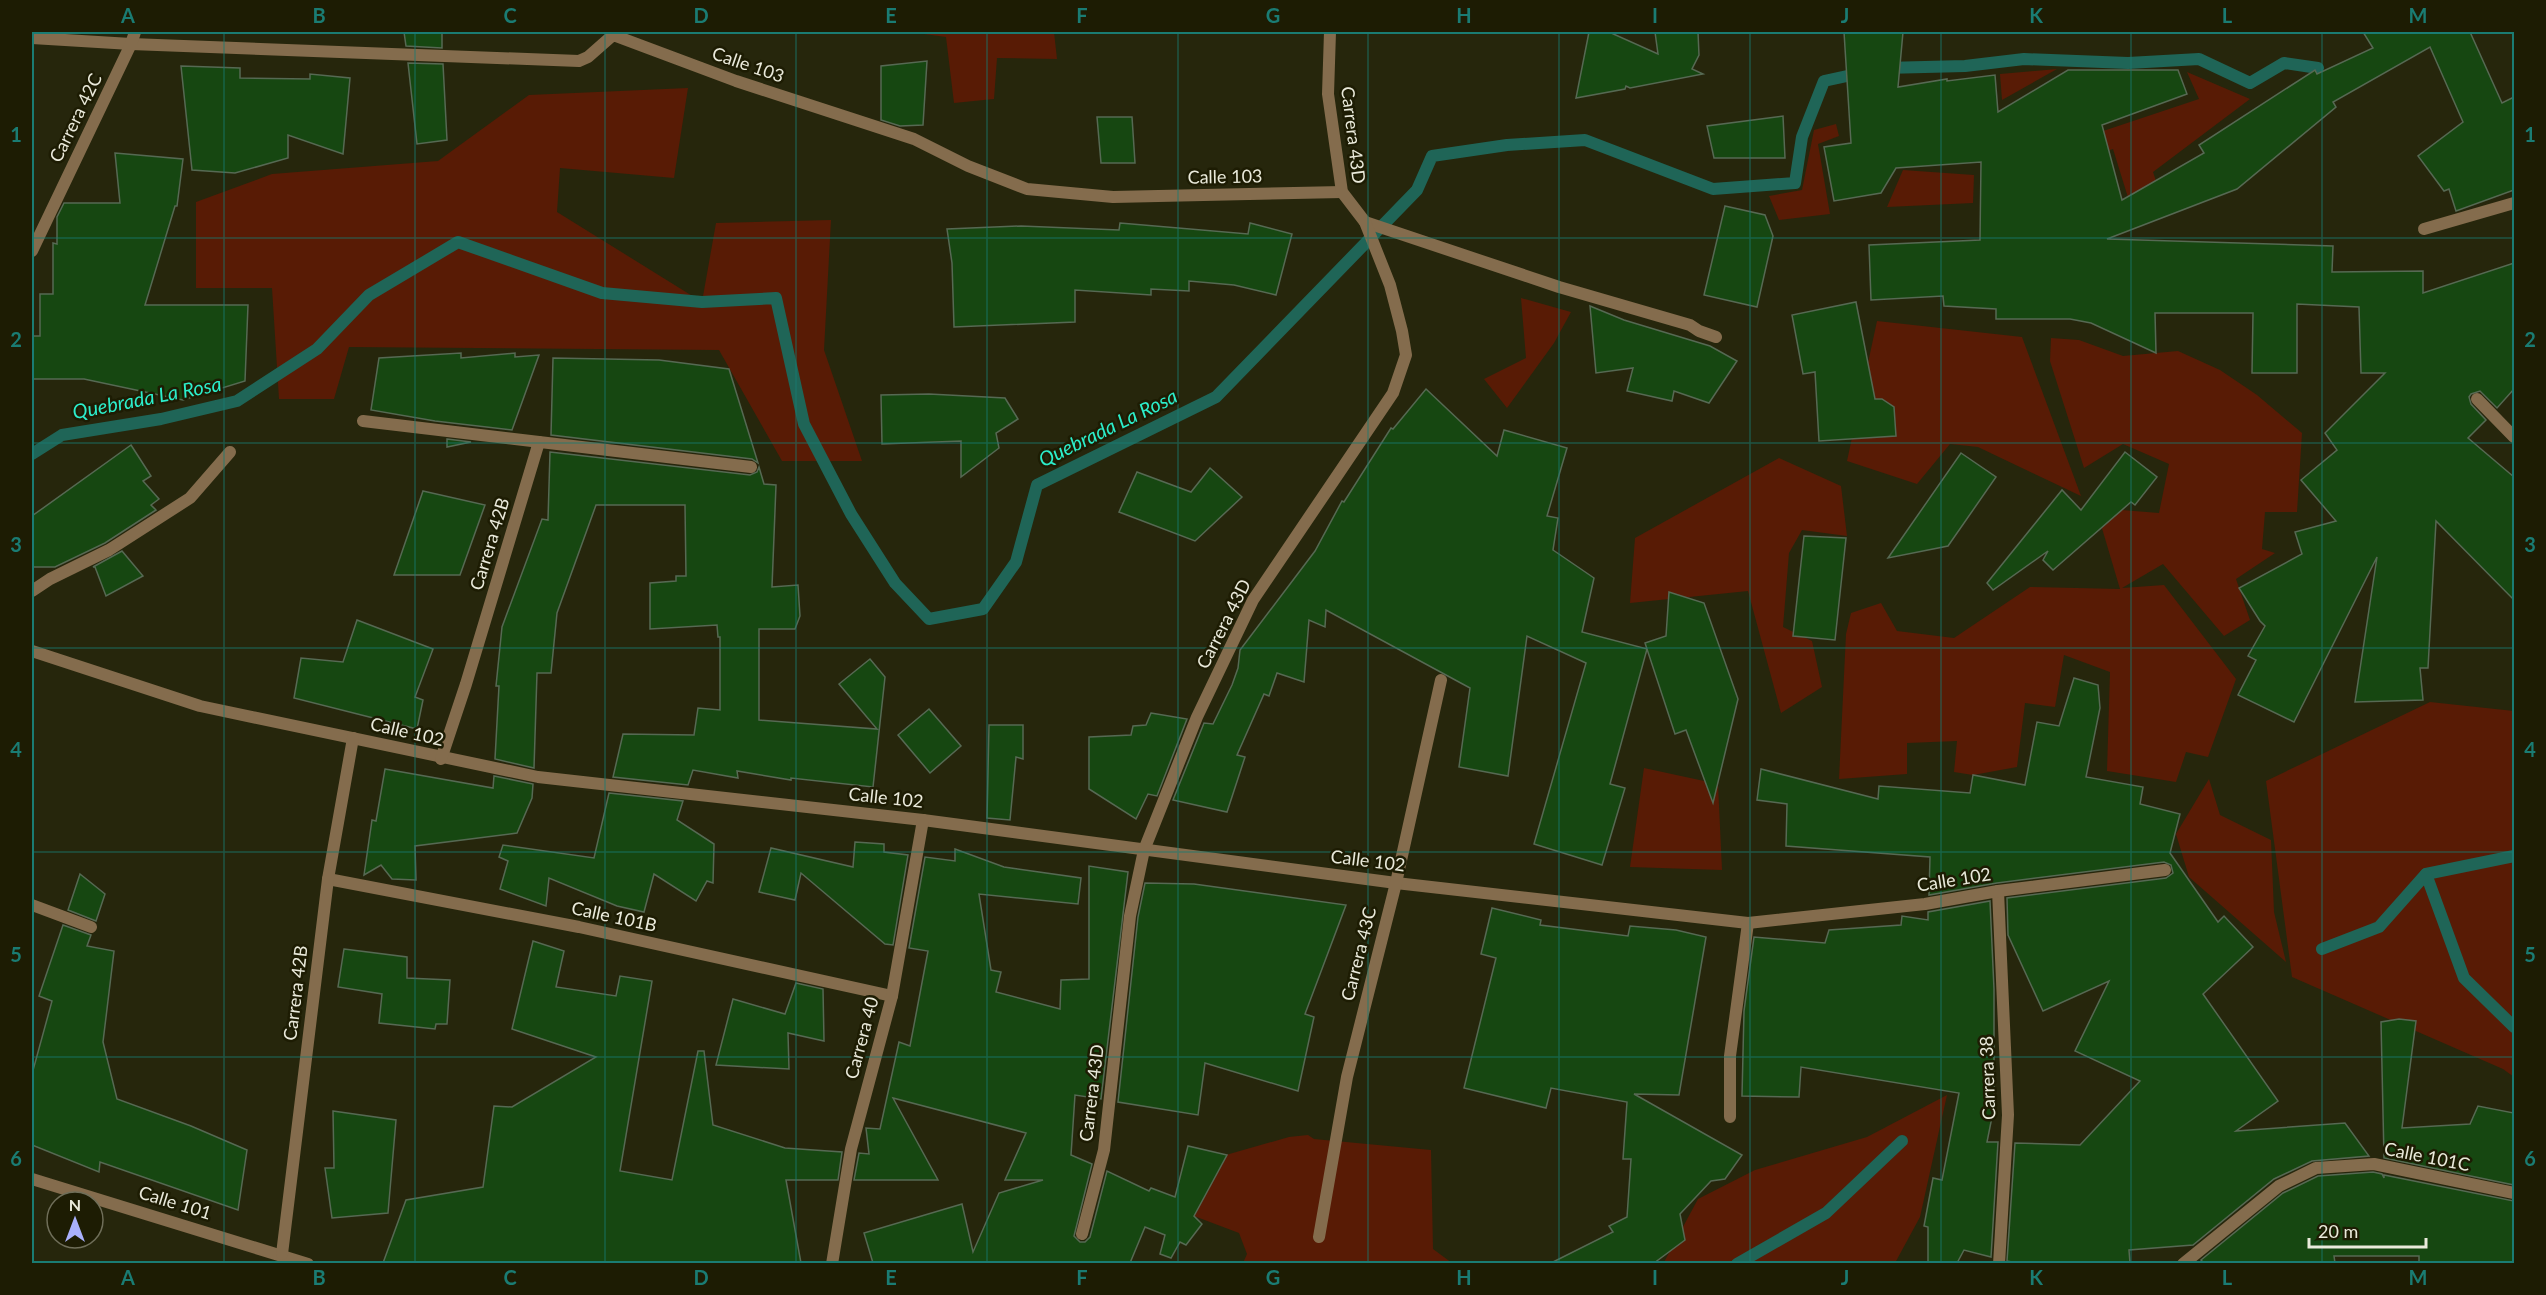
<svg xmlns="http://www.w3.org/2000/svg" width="2546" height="1295" font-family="Lato,sans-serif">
  <rect width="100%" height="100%" fill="#26260c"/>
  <!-- green -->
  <g fill="#581b05">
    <polygon points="909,32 1054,32 1057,59 997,58 994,99 954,103 946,37"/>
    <polygon points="2057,69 2002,100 2000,74"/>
    <polygon points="2187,72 2250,99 2153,172 2167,214 2135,220 2113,149 2055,167 2022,158 2199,99"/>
    <polygon points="688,88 674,178 560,168 557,212 702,302 716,223 831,220 824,350 862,461 782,461 719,350 349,347 334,399 279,399 272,288 196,288 196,202 272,174 438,161 529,95"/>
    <polygon points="1836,124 1839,136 1818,144 1830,214 1779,220 1769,196 1802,190 1814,130"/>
    <polygon points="1903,170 1974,175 1973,203 1887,207"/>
    <polygon points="1521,298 1571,312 1554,343 1507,408 1484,379 1526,358"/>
    <polygon points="1877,321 2022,337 2081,496 1978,447 1950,444 1917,484 1847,461"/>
    <polygon points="2051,338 2079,340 2123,356 2178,351 2220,370 2257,395 2302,433 2297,512 2265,512 2262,549 2275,553 2236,579 2250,620 2224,636 2163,564 2122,588 2164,585 2236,679 2208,757 2186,752 2176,782 2107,771 2110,672 2064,655 2055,707 2025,703 2017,767 1973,775 1954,772 1957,741 1907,743 1907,774 1839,779 1846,634 1851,613 1881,603 1897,631 1954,638 2030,587 2120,589 2096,508 2159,513 2169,464 2123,444 2084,468 2050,361"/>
    <polygon points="1779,458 1841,486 1847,536 1802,530 1789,553 1783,627 1812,641 1822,687 1781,713 1748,591 1630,603 1635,538"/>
    <polygon points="2430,702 2514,711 2514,1077 2503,1069 2292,977 2266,781"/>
    <polygon points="1644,768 1718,784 1722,870 1630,867"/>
    <polygon points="2209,779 2220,815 2271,840 2274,912 2286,962 2189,877 2176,834"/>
    <polygon points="1947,1095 1920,1217 1895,1263 1663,1264 1698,1199 1755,1170 1867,1137"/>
    <polygon points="1308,1135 1314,1139 1431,1150 1433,1249 1452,1263 1243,1263 1247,1254 1239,1233 1194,1216 1198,1163 1289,1137"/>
  </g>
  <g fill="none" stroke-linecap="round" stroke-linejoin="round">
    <!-- stream -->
    <g stroke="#1f6557" stroke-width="12">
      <polyline points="1884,68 1965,66 2024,59 2128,63 2199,59 2250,83 2284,63 2318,68"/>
      <polyline points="32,454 62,435 161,419 237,401 317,349 369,295 458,242 602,293 702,302 776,298 804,424 851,514 895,583 929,619 983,609 1016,562 1037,485 1216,397 1417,190 1432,156 1507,145 1585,140 1713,189 1795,183 1802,137 1824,81 1861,73"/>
      <polyline points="2426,874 2514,856"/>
      <polyline points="2322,949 2379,927 2426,874 2464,978 2514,1027"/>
      <polyline points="1737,1264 1826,1213 1902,1141"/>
    </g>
  </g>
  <!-- building -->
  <g fill="#164711" stroke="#566953" stroke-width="1.5">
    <polygon points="404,32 442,32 442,48 406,46"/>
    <polygon points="1589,32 1609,32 1658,54 1655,32 1698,32 1699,55 1692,69 1703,74 1630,88 1626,86 1625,89 1576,98"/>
    <polygon points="1844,32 1903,32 1898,87 1947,79 1947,81 1995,75 1998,112 2068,70 2178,70 2187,94 2102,125 2122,200 2204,153 2199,145 2315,70 2317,74 2373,48 2363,32 2470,32 2502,103 2514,97 2514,190 2456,211 2449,189 2444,191 2418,156 2463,122 2430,47 2333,102 2336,107 2237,189 2107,239 2333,246 2332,272 2423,271 2423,293 2514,263 2514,389 2497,408 2480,391 2471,394 2469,397 2471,404 2486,420 2468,438 2514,477 2514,600 2436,521 2428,668 2420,668 2423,700 2355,702 2377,557 2294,722 2238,695 2256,660 2248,656 2265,626 2260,621 2239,588 2302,554 2295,532 2336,521 2301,480 2337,450 2325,433 2385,373 2361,373 2359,307 2297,304 2297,373 2252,373 2253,313 2155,313 2156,353 2091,323 2070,319 1996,319 1996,309 1944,306 1943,296 1871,300 1869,245 1980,240 1981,162 1896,168 1881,193 1834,201 1824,147 1851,143"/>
    <polygon points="927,61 923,125 900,126 881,120 881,66"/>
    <polygon points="408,63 443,64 447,140 417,144"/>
    <polygon points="181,66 240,68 240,78 310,79 310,74 350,78 343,154 288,135 288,158 235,173 192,170"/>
    <polygon points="1783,116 1785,158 1714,158 1707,126"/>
    <polygon points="1097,117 1132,117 1135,163 1101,163"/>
    <polygon points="115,153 183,159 177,206 175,206 145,305 248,305 245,381 183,400 84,379 32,379 32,336 40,336 40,294 53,294 53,243 57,244 57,217 64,203 120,203"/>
    <polygon points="1725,206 1765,215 1773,236 1757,307 1704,295"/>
    <polygon points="1120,223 1248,234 1250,223 1292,234 1276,295 1234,285 1189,281 1189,291 1151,289 1151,295 1075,290 1075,322 954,327 952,263 947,229 1021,226 1119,230"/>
    <polygon points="1856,302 1875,399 1882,399 1894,407 1896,436 1819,441 1815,372 1803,374 1792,315"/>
    <polygon points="1590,306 1624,320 1710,346 1737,361 1709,403 1674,391 1672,401 1627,391 1633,368 1596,373"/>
    <polygon points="461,353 461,358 515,353 515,357 539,355 512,430 435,421 371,410 379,358"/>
    <polygon points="553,358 659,360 729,369 758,463 752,459 551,435"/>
    <polygon points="1426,389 1497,456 1504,430 1567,448 1547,516 1558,518 1553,550 1594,578 1582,632 1647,649 1645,643 1666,636 1669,592 1704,603 1738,699 1713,803 1686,730 1675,734 1647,649 1610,784 1625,788 1602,865 1534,844 1586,663 1527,636 1508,776 1459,767 1470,688 1326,610 1325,627 1309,620 1304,682 1277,673 1269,696 1264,694 1237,755 1245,757 1227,812 1173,800 1204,723 1213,724 1232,685 1238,668 1240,650 1315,551 1342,501 1344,502 1391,428 1393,429"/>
    <polygon points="929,394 1005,398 1018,419 996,433 999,448 961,477 961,441 882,444 881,395"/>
    <polygon points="447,439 471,442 447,447"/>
    <polygon points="131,445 151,476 143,481 159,499 151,505 156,510 105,543 55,567 32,567 32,516"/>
    <polygon points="550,452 750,475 757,472 759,467 764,484 776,485 772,587 798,585 800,616 795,629 759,629 759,720 877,729 839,684 870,659 885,677 873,787 791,778 791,780 737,771 738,778 693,770 688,785 613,777 623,734 694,735 698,708 720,710 720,637 718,637 717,625 650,629 650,583 676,581 676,576 686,576 685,505 596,505 557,613 551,673 537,673 534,768 495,759 499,686 496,686 502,627 542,519 548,520"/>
    <polygon points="2125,452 2157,477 2135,505 2131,502 2053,570 2043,560 2048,551 1993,590 1987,583 2062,490 2081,510"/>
    <polygon points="1961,453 1996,477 1948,546 1888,558"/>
    <polygon points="1210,468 1242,497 1195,541 1119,512 1137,472 1191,492"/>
    <polygon points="423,491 485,505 460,575 394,575"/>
    <polygon points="1804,536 1846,538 1835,640 1793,636"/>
    <polygon points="122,551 143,576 106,596 95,567 93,567"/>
    <polygon points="357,620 433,649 415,697 423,700 417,729 294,698 301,658 343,662"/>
    <polygon points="2074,678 2098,685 2100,708 2086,777 2143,787 2140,804 2180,814 2170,853 2218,922 2224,916 2253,947 2203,994 2278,1101 2236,1131 2345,1123 2369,1156 2312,1161 2274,1179 2193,1245 2129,1250 2130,1263 2017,1263 2007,1261 2015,1143 2080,1145 2140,1081 2075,1051 2109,981 2043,1011 2008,935 2007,898 2166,878 2173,873 2171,865 2164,862 1997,883 1929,895 1930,857 1786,846 1787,804 1757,800 1761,769 1878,799 1879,786 1970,793 1973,775 2025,785 2037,722 2059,726"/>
    <polygon points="929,709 961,746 930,773 898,735"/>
    <polygon points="1151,713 1187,719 1157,796 1148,794 1136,819 1089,789 1089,737 1131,735 1133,726 1146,725"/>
    <polygon points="989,725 1023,725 1023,759 1016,757 1010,820 987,818"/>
    <polygon points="385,769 493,788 494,776 533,784 532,798 517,833 415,846 416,880 392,879 381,865 364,875 372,820 376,821"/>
    <polygon points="609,793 683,801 677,820 714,844 713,883 707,881 696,901 654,874 644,912 617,906 549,878 546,906 500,889 508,861 499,857 503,845 594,858"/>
    <polygon points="855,842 884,844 884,852 908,855 893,945 885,944 801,873 795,900 759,892 771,848 853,867"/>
    <polygon points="955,849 1004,867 1081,878 1078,904 979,894 991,970 1001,972 996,992 1060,1009 1061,980 1089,979 1089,866 1128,872 1101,1099 1075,1095 1071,1155 1092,1164 1074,1236 1080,1242 1085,1242 1090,1237 1107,1171 1149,1191 1151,1188 1175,1197 1188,1146 1227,1155 1194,1216 1202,1224 1186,1245 1180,1242 1171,1258 1160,1254 1165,1235 1145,1227 1130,1263 873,1263 864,1233 962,1204 973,1252 999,1193 1043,1180 1005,1180 1026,1133 893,1098 938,1180 854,1180 859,1153 869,1154 866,1128 880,1129 899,1042 910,1046 928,951 909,948 925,857 955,861"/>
    <polygon points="80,874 105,894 96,921 68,910"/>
    <polygon points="1145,883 1194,884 1346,905 1305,1014 1314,1017 1298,1091 1205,1063 1198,1115 1118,1102 1138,917"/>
    <polygon points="1990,901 1994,989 1994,1107 1987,1142 1998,1142 1991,1257 1964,1250 1957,1263 1928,1263 1928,1227 1924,1226 1933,1178 1942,1180 1959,1093 1801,1067 1799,1097 1742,1096 1744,1011 1754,937 1825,943 1829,930 1901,925 1902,916 1928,920 1928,912"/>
    <polygon points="1492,908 1541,920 1540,925 1628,936 1630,926 1676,930 1706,937 1679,1095 1634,1094 1742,1155 1725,1179 1711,1181 1680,1214 1685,1240 1654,1263 1551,1263 1613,1232 1609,1226 1627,1217 1631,1159 1623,1159 1627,1102 1551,1088 1546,1108 1464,1088 1496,958 1481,954"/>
    <polygon points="63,925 91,935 87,946 114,951 103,1042 117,1099 191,1126 247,1150 238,1210 100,1162 99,1172 32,1145 32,1074 52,1001 39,996"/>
    <polygon points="533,941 564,951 556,987 616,996 620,976 652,981 620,1171 672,1180 698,1051 704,1051 713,1125 785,1148 842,1152 838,1180 786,1180 801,1263 383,1263 406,1200 483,1187 494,1106 512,1107 596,1057 512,1029"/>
    <polygon points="344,949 407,957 407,978 450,980 447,1024 436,1024 435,1029 379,1023 382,994 338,987"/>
    <polygon points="796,983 823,989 824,1041 788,1033 789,1069 716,1065 733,999 785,1014"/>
    <polygon points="2399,1019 2416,1021 2402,1128 2470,1124 2478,1106 2514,1113 2514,1185 2384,1158 2381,1022"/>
    <polygon points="333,1111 396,1120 388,1213 332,1218 325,1168 334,1168"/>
    <polygon points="2373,1172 2382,1174 2384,1178 2384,1175 2514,1201 2514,1263 2419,1263 2419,1256 2334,1256 2335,1263 2204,1263 2201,1260 2283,1193 2318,1176"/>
  </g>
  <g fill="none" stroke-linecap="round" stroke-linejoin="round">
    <!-- street -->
    <g stroke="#846c4d" stroke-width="12">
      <polyline points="32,38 131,44 579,61 588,57 613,35 736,81 914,139 968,166 1027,189 1113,197 1342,192"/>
      <polyline points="1365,222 1559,287 1690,325 1699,331 1716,337"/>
      <polyline points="2424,229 2514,203"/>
      <polyline points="32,251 131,44 135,32"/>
      <polyline points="2477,399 2514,437"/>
      <polyline points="363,421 751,467"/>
      <polyline points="32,591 50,579 109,550 190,498 230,452"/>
      <polyline points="32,651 200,706 538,777 923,820 1396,883 1748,923"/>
      <polyline points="441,759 466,684 539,442"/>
      <polyline points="328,879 579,927 892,996"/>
      <polyline points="1998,891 2008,1115 1999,1264"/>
      <polyline points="32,905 91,927"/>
      <polyline points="1730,1117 1730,1056 1748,923 1925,904 1998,891 2165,870"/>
      <polyline points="32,1179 308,1264"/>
      <polyline points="1082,1234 1104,1150 1130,916 1144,850 1197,717 1253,600 1393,393 1406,355 1402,331 1390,285 1365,222 1342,192 1328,94 1330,32"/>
      <polyline points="1319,1237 1347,1077 1396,883 1441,680"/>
      <polyline points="282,1254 328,879 353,738"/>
      <polyline points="832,1264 851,1149 892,996 923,820"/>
      <polyline points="2183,1264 2279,1186 2316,1168 2374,1164 2514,1193"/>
    </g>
  </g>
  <!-- grid -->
  <path fill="none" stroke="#1a7c73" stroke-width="1.5" stroke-opacity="0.55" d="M 224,32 L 224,1264M 415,32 L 415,1264M 605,32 L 605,1264M 796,32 L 796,1264M 987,32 L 987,1264M 1178,32 L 1178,1264M 1368,32 L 1368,1264M 1559,32 L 1559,1264M 1750,32 L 1750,1264M 1941,32 L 1941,1264M 2131,32 L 2131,1264M 2322,32 L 2322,1264M 32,238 L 2514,238M 32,443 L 2514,443M 32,648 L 2514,648M 32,852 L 2514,852M 32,1057 L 2514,1057"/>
  <g text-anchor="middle" stroke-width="5" stroke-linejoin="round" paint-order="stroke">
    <!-- street labels -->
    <g font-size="18" fill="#eaeadb" stroke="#1d1c03">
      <text transform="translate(748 65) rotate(19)" y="6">Calle 103</text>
      <text transform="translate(76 118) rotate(-64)" y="6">Carrera 42C</text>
      <text transform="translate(1353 135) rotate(83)" y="6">Carrera 43D</text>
      <text transform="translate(1225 177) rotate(-1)" y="6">Calle 103</text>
      <text transform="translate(490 544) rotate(-73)" y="6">Carrera 42B</text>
      <text transform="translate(1224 624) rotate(-63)" y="6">Carrera 43D</text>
      <text transform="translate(407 732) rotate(13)" y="6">Calle 102</text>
      <text transform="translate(886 798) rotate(6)" y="6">Calle 102</text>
      <text transform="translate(1368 861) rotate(7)" y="6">Calle 102</text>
      <text transform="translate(1954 880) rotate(-9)" y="6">Calle 102</text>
      <text transform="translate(614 917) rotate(12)" y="6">Calle 101B</text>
      <text transform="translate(1359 954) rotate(-76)" y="6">Carrera 43C</text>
      <text transform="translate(296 993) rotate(-83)" y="6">Carrera 42B</text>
      <text transform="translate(862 1038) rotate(-75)" y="6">Carrera 40</text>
      <text transform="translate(1988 1078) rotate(-92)" y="6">Carrera 38</text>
      <text transform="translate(1092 1093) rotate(-83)" y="6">Carrera 43D</text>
      <text transform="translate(2427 1157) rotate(11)" y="6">Calle 101C</text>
      <text transform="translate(175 1203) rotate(17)" y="6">Calle 101</text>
    </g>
    <!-- water labels -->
    <g font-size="20" font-style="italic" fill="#2ceecb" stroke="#1d1c03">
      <text transform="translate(147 398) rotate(-11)" y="7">Quebrada La Rosa</text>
      <text transform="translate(1108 428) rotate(-26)" y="7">Quebrada La Rosa</text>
    </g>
  </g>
  <!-- border -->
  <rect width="2546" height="1295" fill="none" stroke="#1d1c03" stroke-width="66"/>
  <!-- north arrow -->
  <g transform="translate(75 1220)"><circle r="28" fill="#1d1c03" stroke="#6f6e59" stroke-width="1.5"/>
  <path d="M0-4.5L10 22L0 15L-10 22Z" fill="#a9b0fc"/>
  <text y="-9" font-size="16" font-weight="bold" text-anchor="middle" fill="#eaeadb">N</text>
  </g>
  <!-- scale -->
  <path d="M2309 1238v9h117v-9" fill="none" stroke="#eaeadb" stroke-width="3"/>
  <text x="2318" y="1238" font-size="18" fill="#eaeadb" stroke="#1d1c03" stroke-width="4.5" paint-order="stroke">20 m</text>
  <rect x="33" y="33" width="2480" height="1229" fill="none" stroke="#1a7c73" stroke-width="2"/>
  <g font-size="20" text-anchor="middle" font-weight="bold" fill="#1a7c73">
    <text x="128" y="23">A</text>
    <text x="319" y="23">B</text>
    <text x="510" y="23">C</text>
    <text x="701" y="23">D</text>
    <text x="891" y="23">E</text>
    <text x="1082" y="23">F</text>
    <text x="1273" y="23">G</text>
    <text x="1464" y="23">H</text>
    <text x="1655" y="23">I</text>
    <text x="1845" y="23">J</text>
    <text x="2036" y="23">K</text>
    <text x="2227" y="23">L</text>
    <text x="2418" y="23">M</text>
    <text x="16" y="142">1</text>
    <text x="2530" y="142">1</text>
    <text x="16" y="347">2</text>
    <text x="2530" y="347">2</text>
    <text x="16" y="552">3</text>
    <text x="2530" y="552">3</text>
    <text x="16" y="757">4</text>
    <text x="2530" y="757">4</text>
    <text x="16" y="962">5</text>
    <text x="2530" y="962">5</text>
    <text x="16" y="1166">6</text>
    <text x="2530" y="1166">6</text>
    <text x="128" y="1285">A</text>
    <text x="319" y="1285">B</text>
    <text x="510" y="1285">C</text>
    <text x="701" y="1285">D</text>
    <text x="891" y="1285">E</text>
    <text x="1082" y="1285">F</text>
    <text x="1273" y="1285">G</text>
    <text x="1464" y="1285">H</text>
    <text x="1655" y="1285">I</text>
    <text x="1845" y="1285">J</text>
    <text x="2036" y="1285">K</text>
    <text x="2227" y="1285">L</text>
    <text x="2418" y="1285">M</text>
  </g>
</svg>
